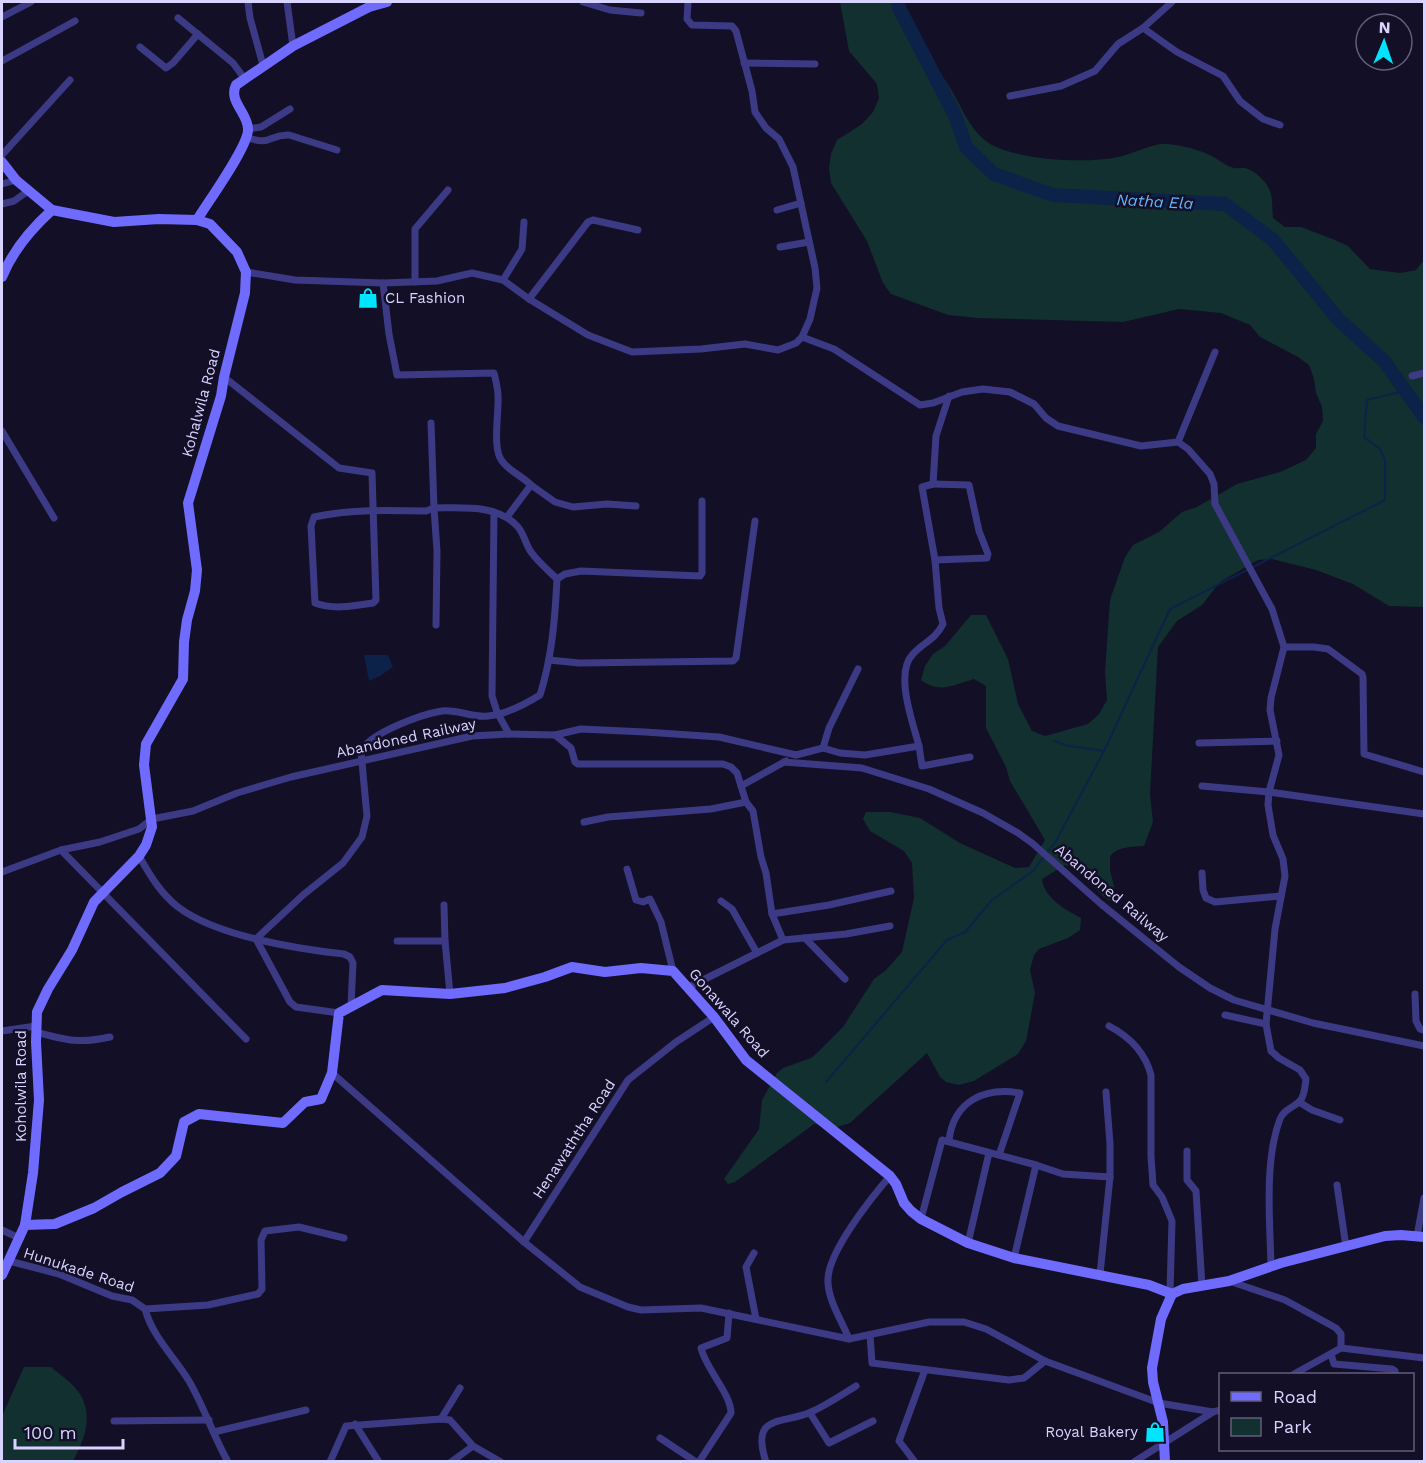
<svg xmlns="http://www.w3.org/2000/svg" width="1426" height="1463" font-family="'Work Sans',sans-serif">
  <rect width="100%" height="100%" fill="#130f26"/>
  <!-- green -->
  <g fill="#12302f">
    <path d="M 840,2 L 893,2 C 894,22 928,59 942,76 C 960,98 966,130 992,145 C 1020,160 1087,164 1118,157 C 1132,154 1147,146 1161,144 C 1175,143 1197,149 1210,155 C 1218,159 1226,166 1234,168 C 1238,169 1244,167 1248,169 C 1255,171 1268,183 1270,191 C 1273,199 1272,210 1273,218 L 1285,227 L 1301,227 L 1335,240 L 1348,246 L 1370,269 L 1400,273 L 1416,270 L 1424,260 L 1424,607 L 1389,606 L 1353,584 L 1316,570 L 1272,559 L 1258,560 L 1220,582 L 1202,605 L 1177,621 L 1158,647 L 1150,794 L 1153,822 L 1144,846 C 1131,847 1119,846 1110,856 L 1110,870 L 1117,899 L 1110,901 L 1104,897 L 1073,867 L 1065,865 L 1042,879 C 1044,898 1066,910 1081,918 L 1080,930 L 1068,938 L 1039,949 L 1034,955 L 1030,970 L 1035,993 L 1026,1041 L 1018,1054 L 974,1081 L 959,1085 L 946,1082 L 940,1077 L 927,1053 L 850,1123 L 837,1127 L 814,1124 L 735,1182 L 728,1184 L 724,1179 L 759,1129 L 762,1100 L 777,1073 L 783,1068 L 811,1058 L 817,1053 L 843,1027 L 874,979 L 886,970 L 902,952 L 914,898 L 912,863 L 904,851 L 870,831 L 863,819 L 866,812 L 890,812 L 920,818 L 960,843 L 1015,868 L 1029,867 L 1045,840 L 1010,781 L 1006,767 L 986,728 L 986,686 L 974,679 C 953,685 940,694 921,680 L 925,666 L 933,654 L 945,646 L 971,615 L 986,615 L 1008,659 L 1018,704 L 1032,731 L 1045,736 L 1088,724 L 1099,714 L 1107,700 L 1105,672 L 1110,600 L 1125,557 L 1133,545 L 1159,532 L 1182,512 L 1197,507 L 1237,484 L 1280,472 L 1306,460 L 1316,448 L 1316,434 L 1323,421 L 1322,407 L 1316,393 L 1314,379 L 1309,365 L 1298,357 L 1260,337 L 1250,325 L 1221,313 L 1179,309 L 1123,322 L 978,318 L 948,315 L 891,294 L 883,283 L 867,241 L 831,183 L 829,168 L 831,154 L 837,140 L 862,124 L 873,112 L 879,98 L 877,84 L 849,51 Z"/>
    <path d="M 24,1367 L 51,1367 C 59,1374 70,1381 77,1390 C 95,1413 85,1439 73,1461 L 4,1461 L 2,1457 L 2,1416 Z"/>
  </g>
  <!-- water -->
  <polygon fill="#0c2248" points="364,655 388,655 393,667 380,676 369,681"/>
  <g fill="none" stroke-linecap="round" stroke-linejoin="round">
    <!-- stream -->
    <g stroke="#0c2248" stroke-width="2">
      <polyline points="1054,741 1069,746 1104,751"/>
      <polyline points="826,1082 947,940 965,932 992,900 1033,871 1056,841 1104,751 1170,609 1385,500 1385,460 1380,449 1364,437 1367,400 1404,391"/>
    </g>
    <!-- river -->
    <polyline stroke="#0c2248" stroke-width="14" points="898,2 899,8 955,115 966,147 994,174 1053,195 1225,204 1273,240 1339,320 1384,361 1424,417"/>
    <!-- street -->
    <g stroke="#3d3a85" stroke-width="7">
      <polyline points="248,2 250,18 263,65"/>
      <polyline points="287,2 293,46"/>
      <polyline points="583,2 610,10 641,13"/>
      <polyline points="2,17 31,2"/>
      <polyline points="178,18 233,63 244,78"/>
      <polyline points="1143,28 1177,52 1223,76 1240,101 1263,119 1280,125"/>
      <polyline points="140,47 166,68 173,63 198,34"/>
      <polyline points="2,61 75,21"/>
      <polyline points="744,63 815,64"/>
      <polyline points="1010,96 1061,86 1095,71 1118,44 1143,28 1172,2"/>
      <polyline points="248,129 261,127 290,109"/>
      <path d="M 246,137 C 271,147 269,134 289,135 L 337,150"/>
      <polyline points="2,155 70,80"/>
      <polyline points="2,184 16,180"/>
      <polyline points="2,204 14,201 28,191"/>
      <polyline points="777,210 801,203"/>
      <polyline points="780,247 809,242"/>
      <polyline points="246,272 295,280 383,283 437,281 472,273 503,280 529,299 588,335 632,352 701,349 745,344 778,350 796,343 802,337 810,319 817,288 815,268 793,167 779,139 766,128 755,112 752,91 736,31 732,26 692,25 687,19 688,2"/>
      <polyline points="503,280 522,249 524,222"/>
      <polyline points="415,282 415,229 448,190"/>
      <path d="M 383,283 L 389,334 L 397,375 L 494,373 C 496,381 498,389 498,396 C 499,413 492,449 502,461 C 509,471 522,476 531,485"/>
      <polyline points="529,299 588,222 593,220 638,230"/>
      <path d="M 802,337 L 834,349 L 920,405 L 933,403 L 962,392 L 983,389 L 1010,392 L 1034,404 L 1046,418 L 1058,426 L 1141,446 L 1178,442 L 1188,449 L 1210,474 L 1214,484 L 1215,504 L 1272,609 L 1284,647 L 1271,698 L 1270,710 L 1279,755 L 1269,792 L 1268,805 L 1273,835 L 1283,859 L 1285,876 L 1275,929 L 1266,1024 L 1271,1051 L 1279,1058 L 1300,1070 L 1306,1079 C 1305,1086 1305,1095 1300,1101 C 1293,1108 1284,1109 1280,1119 C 1264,1161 1270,1222 1271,1266"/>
      <polyline points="1412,376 1424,373"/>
      <path d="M 224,377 L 339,468 L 372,473 L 376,600 L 373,603 C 354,606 333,610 315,603 L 311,526 L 314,517 C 351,509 388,510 426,511 L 434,508 L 431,423"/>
      <polyline points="2,431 54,518"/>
      <polyline points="1178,442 1215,352"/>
      <polyline points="933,484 969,485 979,531 988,554 987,558 935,560"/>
      <polyline points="494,512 492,696 497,712 509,734"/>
      <polyline points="507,517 531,485 555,502 573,507 607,504 636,506"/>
      <polyline points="557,579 565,574 581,571 700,576 702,573 702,501"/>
      <polyline points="1284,647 1314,647 1328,649 1362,674 1363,677 1364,754 1424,772"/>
      <polyline points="549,660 579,663 733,661 736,658 755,521"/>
      <polyline points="555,735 571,748 575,762 578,764 723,764 731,767 737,773 746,802 753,811 761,857 766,873 772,914 783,940 689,987"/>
      <polyline points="1199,743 1277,741"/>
      <polyline points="919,746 922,766 970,757"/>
      <polyline points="823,748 829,728 858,669"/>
      <polyline points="784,762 862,768 929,789 983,813 1018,833 1032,843 1101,904 1179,967 1210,988 1234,1000 1313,1023 1424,1046"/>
      <polyline points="741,786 786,761"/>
      <polyline points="1202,786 1269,792 1424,814"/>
      <polyline points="584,822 608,817 711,809 746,802"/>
      <polyline points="61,850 246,1039"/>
      <path d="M 139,856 C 150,875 160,893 178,907 C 216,936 297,949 344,954 L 350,957 L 353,963 L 351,1006"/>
      <polyline points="627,869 636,900 643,902 650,899 661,922 673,971"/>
      <path d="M 2,872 L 61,850 L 100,842 L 139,829 L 152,819 L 193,811 L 237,793 L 291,777 L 472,736 L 509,734 L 555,735 L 581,729 L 645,732 L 719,737 L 796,755 L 823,748 L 840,753 L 865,755 L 919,746 C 913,723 894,673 913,654 C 924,642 935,640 943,624 L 939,608 L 935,560 L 922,487 L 933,484 L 936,436 L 949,396"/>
      <polyline points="1202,873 1203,890 1206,898 1215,902 1281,896"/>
      <polyline points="721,901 732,909 757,953"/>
      <polyline points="444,905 445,941"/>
      <polyline points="772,914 829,905 891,891"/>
      <polyline points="805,938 845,979"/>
      <polyline points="783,940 846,934 890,926"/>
      <polyline points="397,941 445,941 450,994"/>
      <polyline points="1415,994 1416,1021 1420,1029 1424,1030"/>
      <path d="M 339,1013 L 296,1007 L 290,1002 L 256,939 L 303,895 L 343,863 L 362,837 L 367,816 L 361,752 C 368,733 423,714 442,711 C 457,709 473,718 488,716 C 507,714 524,705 540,695 C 552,657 555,619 557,579 C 549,571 538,562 531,552 C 526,545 524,534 518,527 C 498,504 462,508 434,508 L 437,551 L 436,625"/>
      <polyline points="1225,1015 1266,1024"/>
      <path d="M 1109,1026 C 1130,1037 1145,1052 1151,1075 L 1151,1156 L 1153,1185 L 1162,1197 L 1172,1221 L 1170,1292"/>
      <polyline points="2,1031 36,1026"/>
      <path d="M 36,1032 C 66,1040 79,1044 110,1037"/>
      <polyline points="332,1073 524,1242 580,1287 628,1307 641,1310 701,1308 849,1339 929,1322 964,1322 986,1329 1045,1361 1159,1403 1213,1412 1220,1410"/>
      <polyline points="1299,1102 1312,1110 1340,1120"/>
      <path d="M 949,1140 C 954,1101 984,1087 1020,1093 L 999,1155"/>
      <polyline points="1187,1151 1187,1180 1196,1191 1202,1286"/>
      <polyline points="1036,1165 1063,1174 1110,1177"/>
      <polyline points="1337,1185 1346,1247"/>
      <polyline points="921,1219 942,1140 1036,1165 1014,1258"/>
      <polyline points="2,1230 19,1238"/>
      <polyline points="1417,1236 1424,1198"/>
      <polyline points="524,1242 628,1080 676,1042 714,1017"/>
      <polyline points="968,1243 989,1153"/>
      <polyline points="754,1253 746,1267 756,1319"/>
      <path d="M 9,1261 L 59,1274 L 112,1296 L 132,1300 L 145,1309 C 153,1338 174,1356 189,1381 C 204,1407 213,1435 228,1462"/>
      <polyline points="1100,1274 1110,1177 1110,1144 1106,1092"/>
      <polyline points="1229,1281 1285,1300 1336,1328 1341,1334 1341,1348"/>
      <polyline points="145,1309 208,1305 258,1294 262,1289 261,1240 265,1231 299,1227 344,1238"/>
      <polyline points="870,1335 872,1363 1009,1380 1024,1378 1045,1361"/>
      <path d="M 849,1339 C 842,1321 829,1302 828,1283 C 825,1255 872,1197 890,1176"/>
      <polyline points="1331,1354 1334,1364 1392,1369 1395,1371 1395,1374"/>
      <polyline points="1294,1374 1341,1348 1424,1358"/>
      <polyline points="810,1413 829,1443 873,1421"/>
      <polyline points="441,1419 460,1388"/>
      <polyline points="114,1421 209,1420"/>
      <polyline points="355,1424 379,1462"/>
      <polyline points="214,1432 306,1410"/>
      <polyline points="660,1438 696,1462"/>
      <polyline points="330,1462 346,1426 441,1419 450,1420 473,1446 501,1462"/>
      <polyline points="451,1462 473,1446"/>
      <path d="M 699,1462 L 731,1413 C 731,1394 706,1369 701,1348 L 727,1338 L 729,1313"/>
      <path d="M 766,1462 C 750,1413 782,1425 811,1412 C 827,1405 841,1395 856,1386"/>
      <polyline points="915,1462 899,1441 925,1370"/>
      <polyline points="1134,1462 1213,1412"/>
    </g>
    <!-- secondary -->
    <g stroke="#6f6bff" stroke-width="10">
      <polyline points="2,162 16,180 52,210 114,222 159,219 197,220 210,224 237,252 246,272 245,293 224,377 221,396 188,503 197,570 195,591 187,620 184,642 183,679 146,744 144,765 152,827 146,845 139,856 94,902 72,950 48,989 37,1012 36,1042 39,1100 33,1173 25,1225 2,1275"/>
      <path d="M 197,220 C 207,203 249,146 248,129 C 248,113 228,101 236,85 L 293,46 L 369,7 L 387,2"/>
      <path d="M 2,277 C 13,250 31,229 52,210"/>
      <polyline points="25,1225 55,1224 94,1208 122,1192 160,1173 176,1156 184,1122 199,1114 283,1123 305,1102 321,1099 332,1073 339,1013 382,990 450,994 505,988 545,977 572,967 605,972 641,968 673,971 714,1017 746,1060 890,1176 896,1184 904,1203 911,1211 921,1219 968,1243 1014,1258 1149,1285 1172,1294"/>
      <polyline points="1172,1294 1183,1289 1229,1281 1281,1263 1385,1236 1401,1235 1424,1237"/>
      <polyline points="1165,1462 1163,1422 1153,1382 1152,1368 1161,1319 1172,1294"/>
    </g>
  </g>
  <!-- icons -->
  <defs>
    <g id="shop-bare" transform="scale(1.62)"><path d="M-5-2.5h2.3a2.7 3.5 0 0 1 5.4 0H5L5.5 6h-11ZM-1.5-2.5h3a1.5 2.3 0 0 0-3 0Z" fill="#00e5ff" stroke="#130f26" stroke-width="2.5" paint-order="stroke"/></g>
  </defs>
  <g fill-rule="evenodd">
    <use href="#shop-bare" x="368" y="298"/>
    <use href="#shop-bare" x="1155" y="1432"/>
  </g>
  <g text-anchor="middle" stroke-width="5" stroke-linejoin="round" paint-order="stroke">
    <!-- poi labels -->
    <g font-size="15" fill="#d9d4ff" stroke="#130f26" text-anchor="start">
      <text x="385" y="303">CL Fashion</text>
      <text x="1138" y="1437" text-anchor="end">Royal Bakery</text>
    </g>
    <!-- street labels -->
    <g font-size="15" fill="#d9d4ff" stroke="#130f26">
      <text transform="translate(201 403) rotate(-75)" y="5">Kohalwila Road</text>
      <text transform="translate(406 738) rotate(-12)" y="5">Abandoned Railway</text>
      <text transform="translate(1112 893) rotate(40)" y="5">Abandoned Railway</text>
      <text transform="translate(729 1013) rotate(49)" y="5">Gonawala Road</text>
      <text transform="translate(21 1086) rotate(-90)" y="5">Koholwila Road</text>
      <text transform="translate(574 1139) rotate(-57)" y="5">Henawaththa Road</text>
      <text transform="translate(79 1270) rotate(18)" y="5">Hunukade Road</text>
    </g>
    <!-- water labels -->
    <g font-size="16" font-style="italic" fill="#62b6ff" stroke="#130f26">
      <text transform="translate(1155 201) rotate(3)" y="6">Natha Ela</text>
    </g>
  </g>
  <!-- border -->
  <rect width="1426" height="1463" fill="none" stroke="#d9d4ff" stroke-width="6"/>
  <!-- legend -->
  <rect x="1219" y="1373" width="195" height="78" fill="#130f26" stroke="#625e7d" stroke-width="1.5"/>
  <rect x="1231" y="1392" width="30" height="9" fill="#6f6bff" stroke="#625e7d" stroke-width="1.5"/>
  <text x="1273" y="1403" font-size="18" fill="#d9d4ff">Road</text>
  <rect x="1231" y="1418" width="30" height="18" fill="#12302f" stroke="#625e7d" stroke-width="1.5"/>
  <text x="1273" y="1433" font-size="18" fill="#d9d4ff">Park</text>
  <!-- north arrow -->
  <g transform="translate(1384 42) rotate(2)"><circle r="28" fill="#130f26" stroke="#625e7d" stroke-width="1.5"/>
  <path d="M0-4.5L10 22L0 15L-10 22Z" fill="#00e5ff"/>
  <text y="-9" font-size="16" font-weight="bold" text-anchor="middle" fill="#d9d4ff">N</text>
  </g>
  <!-- scale -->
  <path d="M15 1439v9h108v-9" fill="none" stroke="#d9d4ff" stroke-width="3"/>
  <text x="24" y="1439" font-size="18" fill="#d9d4ff" stroke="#130f26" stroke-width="4.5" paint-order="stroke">100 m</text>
</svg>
